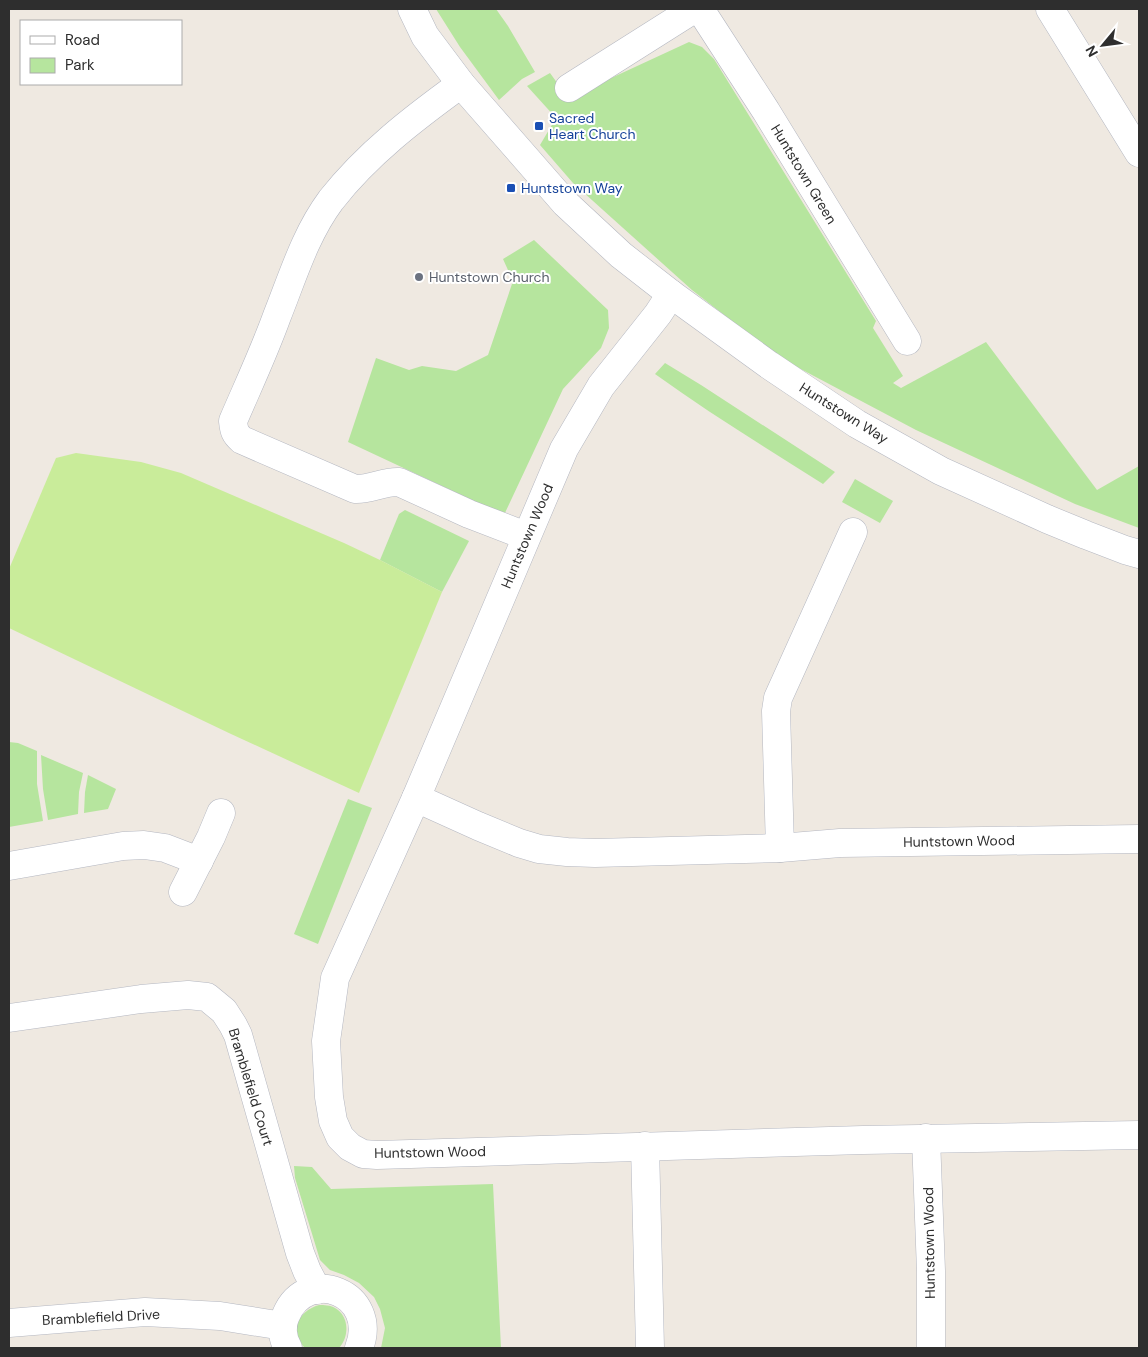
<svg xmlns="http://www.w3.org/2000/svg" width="1148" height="1357" font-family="'DM Sans',sans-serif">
  <rect width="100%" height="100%" fill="#efe9e1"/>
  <!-- green -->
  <g fill="#b6e59e">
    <polygon points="436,9 496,9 508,26 535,72 522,79 499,100 460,47"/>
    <polygon points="689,42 702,47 714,59 876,321 873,328 903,376 893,383 901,388 986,342 1097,490 1139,466 1139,528 1075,504 916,430 778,357 692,290 573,183 540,145 556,118 527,86 550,73 568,98"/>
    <polygon points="534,240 608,310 609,328 601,348 563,389 504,515 348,442 376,358 409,370 422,366 456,371 488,355 513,281 503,259"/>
    <path d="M 665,363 L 701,385 L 835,472 L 823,484 C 766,448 709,413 655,374 Z"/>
    <polygon points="855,479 893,501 880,523 842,502"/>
    <polygon points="405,510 469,541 442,592 380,560 399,514"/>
    <polygon points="9,742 18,743 37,751 37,784 43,821 9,827"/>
    <polygon points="41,755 83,773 79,792 78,814 48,820 43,789"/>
    <polygon points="88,775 116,789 108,809 84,813 85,792"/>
    <polygon points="348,799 372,808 318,944 294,934"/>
    <polygon points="294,1166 312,1167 331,1189 493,1184 501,1348 381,1348 385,1328 380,1309 374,1297 359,1283 344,1275 330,1270 320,1260 295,1178"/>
    <path d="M 319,1305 C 324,1305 330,1305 335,1308 C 350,1317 349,1337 339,1348 L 305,1348 C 288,1332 298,1311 319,1305 Z"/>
  </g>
  <!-- pitch -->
  <polygon fill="#c9ec9a" points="76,453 141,462 181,473 344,543 380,560 442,592 359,793 231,734 9,628 9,569 56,458"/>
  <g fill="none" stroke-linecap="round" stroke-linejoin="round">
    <!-- minor casing -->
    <g stroke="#b4b7c1" stroke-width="29">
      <g id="minor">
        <polyline points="412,9 425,36 461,84 565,203 621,255 671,294 769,365 857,424 941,471 1047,519 1086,535 1125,550 1139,554"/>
        <polyline points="700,9 766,111 907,341"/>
        <polyline points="1050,9 1139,153"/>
        <path d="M 461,84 C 414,118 367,154 331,200 C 305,235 293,276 277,316 C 264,352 248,386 233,421 C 234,431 235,434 242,440 L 355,489 C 370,490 384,481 399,482 L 469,514 L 526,536"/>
        <polyline points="569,88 694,9"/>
        <polyline points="671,294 658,314 601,386 564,449 416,798 335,978 326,1041 329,1097 333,1121 340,1137 350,1147 363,1154 377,1155 863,1140 1139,1135"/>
        <polyline points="416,798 478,826 519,843 539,849 567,852 595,853 780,848 840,843 1139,839"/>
        <polyline points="780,848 776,711 778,698 853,532"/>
        <polyline points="9,866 123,846 144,845 165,848 199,861"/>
        <polyline points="183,892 211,837 221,813"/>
        <polyline points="9,1018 141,999 188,995 207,997 224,1011 233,1025 238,1035 300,1253 307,1271 317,1290"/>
        <polyline points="926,1138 931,1271 931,1348"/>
        <polyline points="645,1146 650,1348"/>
        <polyline points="9,1323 145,1312 220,1316 283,1326"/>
        <path d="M 288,1348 C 282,1338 281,1325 286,1315 C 307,1265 380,1293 359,1348"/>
      </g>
    </g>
    <!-- minor -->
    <use href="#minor" stroke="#fff" stroke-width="28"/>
  </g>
  <!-- markers -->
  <g fill="#1a4fb4" stroke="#fff" stroke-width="2">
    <rect x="534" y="121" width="10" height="10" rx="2.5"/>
    <rect x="506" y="183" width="10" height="10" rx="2.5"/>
  </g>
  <circle fill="#6b7280" stroke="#fff" stroke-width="2" cx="419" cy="277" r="5"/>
  <g text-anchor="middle" stroke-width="4" stroke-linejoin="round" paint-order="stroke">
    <!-- transit labels -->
    <g font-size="14" fill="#164399" stroke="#fff" text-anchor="start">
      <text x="549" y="123">Sacred<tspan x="549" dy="16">Heart Church</tspan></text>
      <text x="521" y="193">Huntstown Way</text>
    </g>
    <!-- street labels -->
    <g font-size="14" fill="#2e2e2e" stroke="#fff">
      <text transform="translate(804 174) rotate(59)" y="5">Huntstown Green</text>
      <text transform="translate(844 413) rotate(32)" y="5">Huntstown Way</text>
      <text transform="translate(527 536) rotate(-67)" y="5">Huntstown Wood</text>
      <text transform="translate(959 841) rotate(-1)" y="5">Huntstown Wood</text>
      <text transform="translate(251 1087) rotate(73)" y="5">Bramblefield Court</text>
      <text transform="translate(430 1152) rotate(-1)" y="5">Huntstown Wood</text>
      <text transform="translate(929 1243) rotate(-91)" y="5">Huntstown Wood</text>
      <text transform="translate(101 1317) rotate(-3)" y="5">Bramblefield Drive</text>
    </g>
    <!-- worship labels -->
    <g font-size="14" fill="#5b616d" stroke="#fff" text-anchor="start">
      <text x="429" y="282">Huntstown Church</text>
    </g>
  </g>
  <!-- border -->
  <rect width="1148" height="1357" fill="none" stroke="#2e2e2e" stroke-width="20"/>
  <!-- legend -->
  <rect x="20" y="20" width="162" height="65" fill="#ffffff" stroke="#ababab"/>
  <rect x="30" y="36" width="25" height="8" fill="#ffffff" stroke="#ababab"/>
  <text x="65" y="45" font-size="15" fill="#2e2e2e">Road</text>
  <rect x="30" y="58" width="25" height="15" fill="#b6e59e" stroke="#ababab"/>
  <text x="65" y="70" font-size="15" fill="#2e2e2e">Park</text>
  <!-- north arrow -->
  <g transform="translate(1103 45) rotate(241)" stroke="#ffffff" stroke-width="4" paint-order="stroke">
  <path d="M0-4L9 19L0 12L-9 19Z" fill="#2e2e2e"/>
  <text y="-8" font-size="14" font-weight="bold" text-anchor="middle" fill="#2e2e2e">N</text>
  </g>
</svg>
